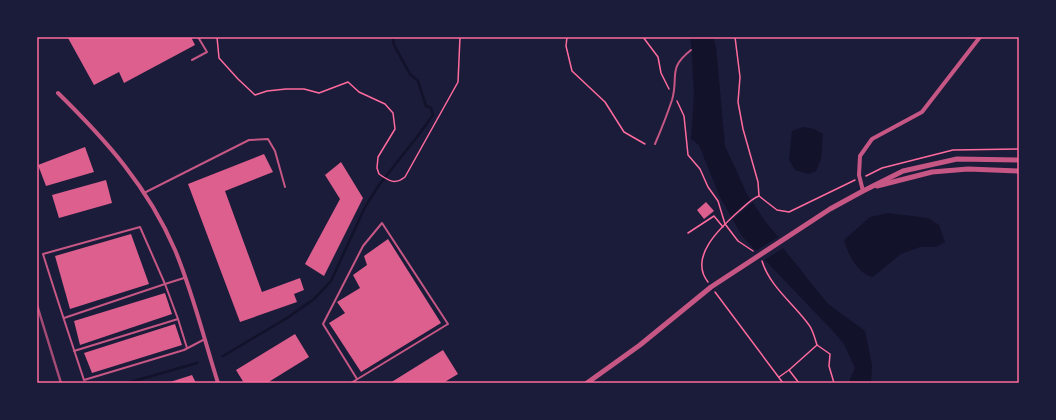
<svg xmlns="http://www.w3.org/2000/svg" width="1056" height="420" font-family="Poppins,sans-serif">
  <rect width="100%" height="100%" fill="#1b1b3a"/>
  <!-- water -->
  <g fill="#12122b">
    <polygon points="688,37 713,37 716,47 725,146 747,194 765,221 778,237 783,248 828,304 865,331 872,365 871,383 850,383 850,379 855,368 844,344 832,330 742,236 719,195 699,145 691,139 694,95 691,42"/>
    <polygon points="803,127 814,129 823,134 821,159 816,171 809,174 795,170 789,160 792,131"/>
    <path d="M 888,213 L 928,218 L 939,225 L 945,242 L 936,247 L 920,247 L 901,254 L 873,277 C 858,274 848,255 844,240 L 870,217 Z"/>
  </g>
  <!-- pier -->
  <g fill="#1b1b3a">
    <polygon points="752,198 754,201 733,219 731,216"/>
    <polygon points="780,236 785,247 763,261 754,252"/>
  </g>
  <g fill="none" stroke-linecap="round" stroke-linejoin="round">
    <!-- stream -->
    <g stroke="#12122b" stroke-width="2.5">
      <polyline points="223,356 287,318 314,299 331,281 365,207 379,185 417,137 433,115 431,108 426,106 418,81 410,74 394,45 393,37"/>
      <polyline points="127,383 197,363"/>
    </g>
  </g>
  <!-- building -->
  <g fill="#dd5f8e">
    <polygon points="71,37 191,37 195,45 124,83 119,72 94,85 68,38"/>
    <polygon points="85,147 94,172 46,186 38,165"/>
    <polygon points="264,154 273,172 225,191 262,292 300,278 304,290 294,294 297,302 240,322 188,184"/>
    <polygon points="341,162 363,198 324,276 305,264 340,199 325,175"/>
    <polygon points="106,180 112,203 59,218 52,195"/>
    <polygon points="706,202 714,211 704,219 697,210"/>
    <polygon points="131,234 149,284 70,309 55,256"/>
    <polygon points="388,239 441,323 361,372 329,323 345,313 337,302 360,288 353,275 367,265 364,256"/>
    <polygon points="165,293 172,314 80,345 74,321"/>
    <polygon points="175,324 182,345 92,373 84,353"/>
    <polygon points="295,334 309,357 267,383 244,383 236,370"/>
    <polygon points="443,350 458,374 443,383 390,383"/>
    <polygon points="192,375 196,383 167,383"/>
  </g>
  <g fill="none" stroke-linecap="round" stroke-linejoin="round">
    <!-- path -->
    <g stroke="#ff6b9d" stroke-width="1.5">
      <path d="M 217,37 L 219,58 L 238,79 L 255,95 L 267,91 L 286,89 L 304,89 L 319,93 L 348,82 L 359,92 L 385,104 L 393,113 L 395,129 L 378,157 L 377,168 L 379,174 C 389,181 395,185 405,177 L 458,82 L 460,37"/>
      <polyline points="567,37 566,46 572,71 605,102 624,132 645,144"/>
      <polyline points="643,37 658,57 661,73 669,89"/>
      <polyline points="735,37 740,77 738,102 743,129 758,182 759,196"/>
      <polyline points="677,101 684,116 688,155 700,169 708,187 718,201 725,224 738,241 753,251"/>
      <polyline points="866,176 882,168 953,150 1019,149"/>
      <polyline points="759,196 777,210 789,212 855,180"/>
      <polyline points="688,233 714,216 723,227"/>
      <path d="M 762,261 C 770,287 794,304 809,325 C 813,330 815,339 817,345"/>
      <path d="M 708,282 C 688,257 721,227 739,211 C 745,206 751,199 759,196"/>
      <polyline points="715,292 783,383"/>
      <polyline points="817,345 830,354 829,366 834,383"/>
      <polyline points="779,377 789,370"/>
      <polyline points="799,383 789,370 817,345"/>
    </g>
    <!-- service -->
    <g stroke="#c65784" stroke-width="2">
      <polyline points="192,60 207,52 198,37"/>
      <path d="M 655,144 C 661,130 667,115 672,100 C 679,76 667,69 691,50"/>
      <polyline points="144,193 249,140 268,139 275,151 285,187"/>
      <path d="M 64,318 L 165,284 L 140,227 L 43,254 C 56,296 70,338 84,380 L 184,350 L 205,339"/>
      <polyline points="178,319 187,348"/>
      <polyline points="74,351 178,319 165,284 184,278"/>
      <polyline points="351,383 448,324 382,223 363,246 323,324 357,379"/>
    </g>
    <!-- minor -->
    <g stroke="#c65784" stroke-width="4">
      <path d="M 58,93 C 106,140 148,187 175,250 C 193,293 204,339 218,383"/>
      <polyline points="863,191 859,175 860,156 872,139 922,112 980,37"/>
    </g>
    <!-- tertiary -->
    <g stroke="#c65784" stroke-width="5">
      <polyline points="877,186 932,172 968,169 1019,171"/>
      <polyline points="587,383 640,345 711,287 830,209 863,191 903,171 957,159 1019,160"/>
    </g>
    <!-- rail -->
    <polyline stroke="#a44b75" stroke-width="2.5" points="37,305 61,383"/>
  </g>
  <!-- border -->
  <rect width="1056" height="420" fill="none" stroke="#1b1b3a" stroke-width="76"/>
  <rect x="38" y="38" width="980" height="344" fill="none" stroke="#ff6b9d" stroke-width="1.5"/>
</svg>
